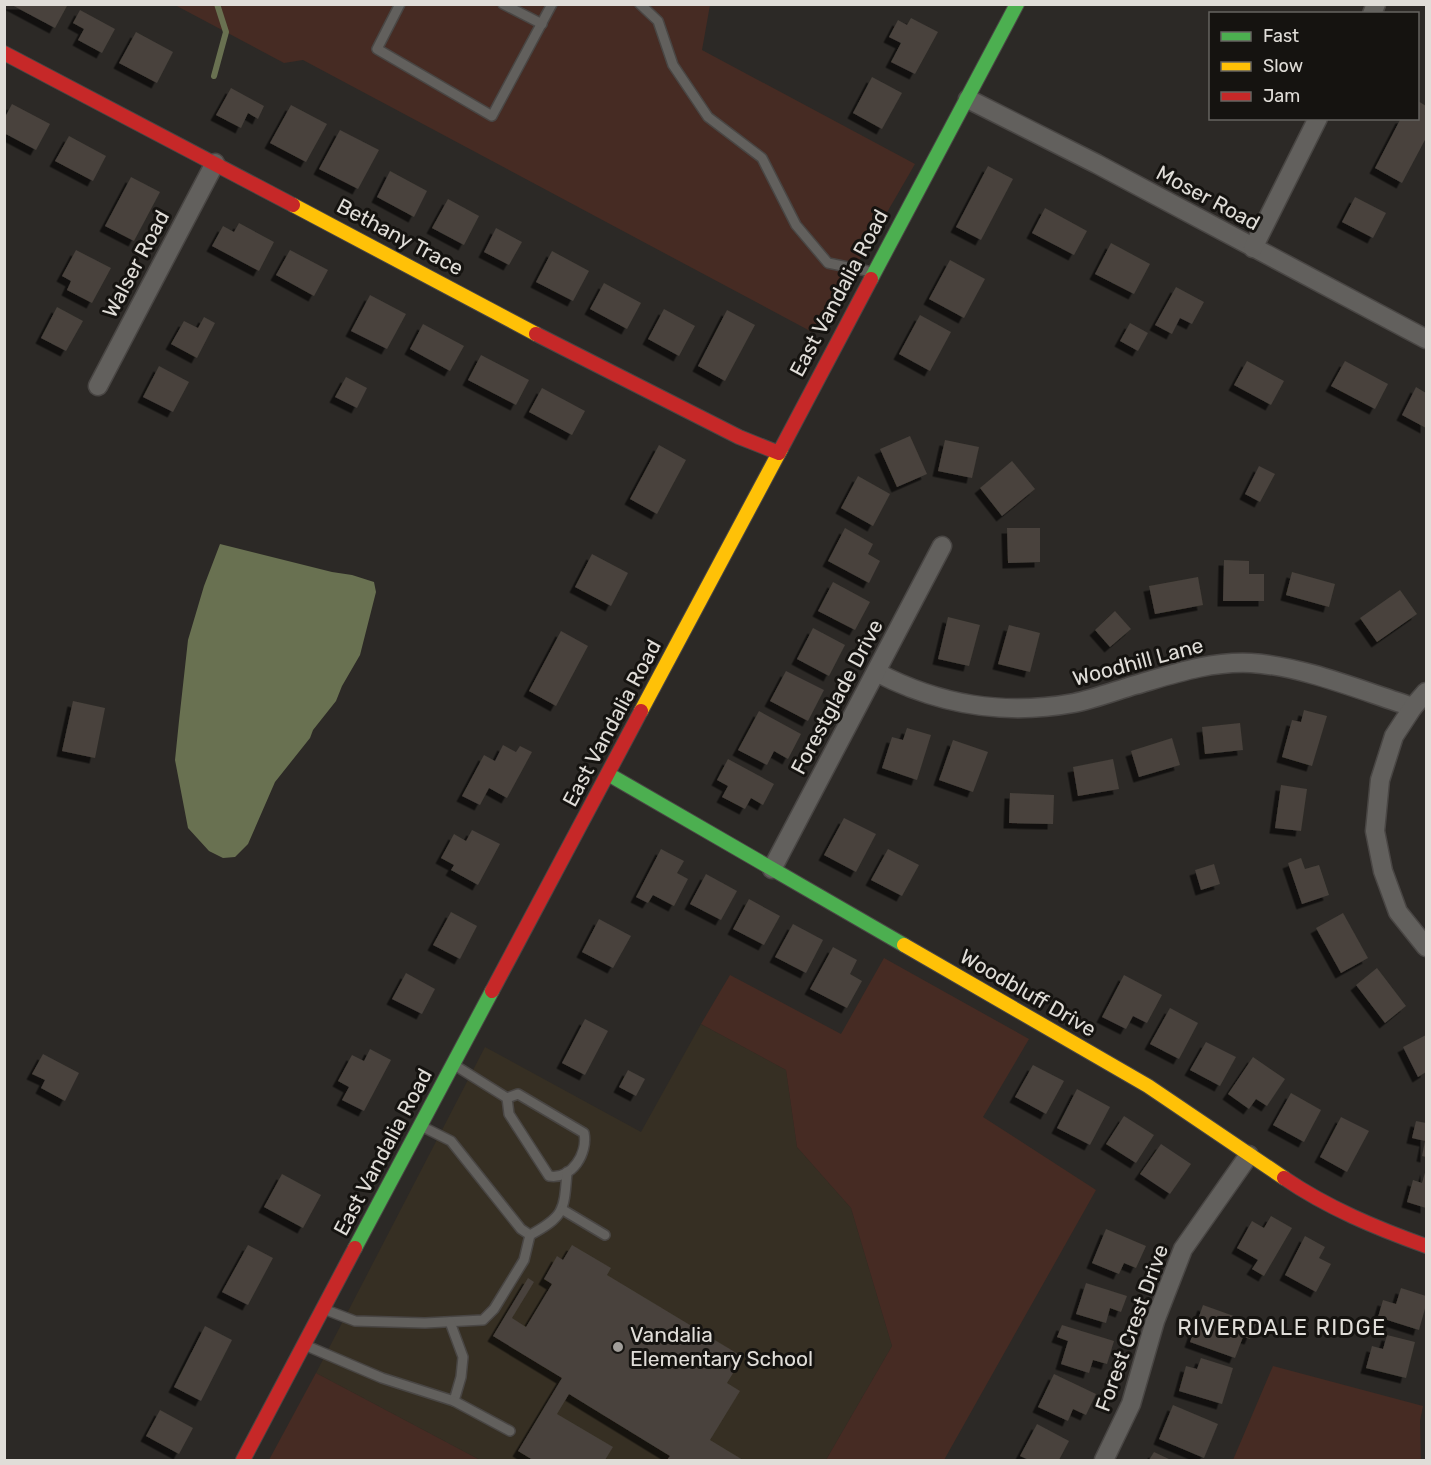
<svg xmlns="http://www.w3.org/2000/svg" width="1431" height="1465" font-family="Rubik,sans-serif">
  <defs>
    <filter id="shadow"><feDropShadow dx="-5.5" dy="5.5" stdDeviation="0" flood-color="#0009"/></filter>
  </defs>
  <rect width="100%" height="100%" fill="#2c2926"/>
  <!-- built -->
  <polygon fill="#362f23" points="701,1024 786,1070 797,1147 851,1208 892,1346 826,1460 480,1460 316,1373 485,1047 641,1132"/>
  <!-- green -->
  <g fill="#462b23">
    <polygon points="175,5 710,5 702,50 915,164 838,297 812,332 303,60 284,63"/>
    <polygon points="884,958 1029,1039 983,1117 1096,1190 944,1460 826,1460 892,1346 851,1208 797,1147 786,1070 701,1024 730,975 841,1034"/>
    <polygon points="1273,1366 1423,1406 1420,1421 1421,1460 1233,1460"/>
    <polygon points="316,1373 480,1460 269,1460"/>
  </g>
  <!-- water -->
  <polygon fill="#697151" points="220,544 332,572 352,575 374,582 376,592 360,655 342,686 336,701 313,730 310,738 275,782 248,844 235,857 223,858 209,851 188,828 175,760 179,721 188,640 204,586"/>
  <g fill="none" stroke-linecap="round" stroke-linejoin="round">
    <!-- stream -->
    <polyline stroke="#697151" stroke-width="6" points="214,76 226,32 217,4"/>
  </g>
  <!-- building -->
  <g fill="#48423c" filter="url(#shadow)">
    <polygon points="10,4 68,4 55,28"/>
    <polygon points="80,10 115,29 102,53 78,40 84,29 73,23"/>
    <polygon points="911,18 938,32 915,74 891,62 901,43 889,37 898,20 907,25"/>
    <polygon points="136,32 173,52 157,83 119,63"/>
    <polygon points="872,77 902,93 882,129 853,113"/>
    <polygon points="231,88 264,106 258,119 248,113 241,128 216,115"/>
    <polygon points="1418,101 1426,106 1426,138 1402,183 1375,168 1401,118 1418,118"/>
    <polygon points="12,104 50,124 36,150 4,133 4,119"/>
    <polygon points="291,105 327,124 306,162 270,143"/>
    <polygon points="340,130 379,150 358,189 319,169"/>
    <polygon points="69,136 106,156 93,181 55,161"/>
    <polygon points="988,166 1013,179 981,240 956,227"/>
    <polygon points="390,171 427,191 414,217 377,197"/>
    <polygon points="131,177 160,192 134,241 105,226"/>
    <polygon points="1355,197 1386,213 1373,238 1342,222"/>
    <polygon points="448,199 479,216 464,245 432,228"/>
    <polygon points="1045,208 1087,231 1074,255 1032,233"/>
    <polygon points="239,223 274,242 259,271 212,246 223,226 234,232"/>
    <polygon points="496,228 522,242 509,265 484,252"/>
    <polygon points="1111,243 1150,264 1134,294 1095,274"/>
    <polygon points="76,250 111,268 92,303 67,290 71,281 62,276"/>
    <polygon points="290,250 328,270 314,296 276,275"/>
    <polygon points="552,251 589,271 573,301 536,282"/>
    <polygon points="950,260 985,279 964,318 929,299"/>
    <polygon points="604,283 641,303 627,329 590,309"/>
    <polygon points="1176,287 1204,302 1192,324 1180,318 1172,334 1155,325"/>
    <polygon points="370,295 406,314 387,349 351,331"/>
    <polygon points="57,307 83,321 66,351 41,338"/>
    <polygon points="664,309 695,326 679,356 648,339"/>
    <polygon points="727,310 755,325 725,381 698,366"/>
    <polygon points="920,315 951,332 930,371 899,354"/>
    <polygon points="204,317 215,323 197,358 171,344 184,321 198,328"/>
    <polygon points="1130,323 1148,333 1138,351 1120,341"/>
    <polygon points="423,324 464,346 450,371 410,349"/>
    <polygon points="481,355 529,380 516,405 468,380"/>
    <polygon points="1247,361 1284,381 1271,405 1234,385"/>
    <polygon points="1345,361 1388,384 1375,409 1331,386"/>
    <polygon points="159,366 189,382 173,412 143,397"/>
    <polygon points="346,377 367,388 357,408 335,397"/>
    <polygon points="1416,387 1426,393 1426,428 1402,415"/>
    <polygon points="542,388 585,411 572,435 529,412"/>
    <polygon points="910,436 927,474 897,487 880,449"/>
    <polygon points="945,440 979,447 972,478 938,471"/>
    <polygon points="659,445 686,460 657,514 630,499"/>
    <polygon points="1012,461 1035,489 1002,516 980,488"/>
    <polygon points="1259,466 1275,474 1260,502 1245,494"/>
    <polygon points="858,476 890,494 873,526 841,508"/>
    <polygon points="845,528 873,544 868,554 880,561 869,583 828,561"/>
    <polygon points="1007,528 1040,528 1040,562 1008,563"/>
    <polygon points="592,554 628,573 611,606 575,587"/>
    <polygon points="1224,560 1249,561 1249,574 1264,574 1264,601 1223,601"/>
    <polygon points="1292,572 1335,584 1329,607 1286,595"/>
    <polygon points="1198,577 1203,605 1155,614 1149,586"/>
    <polygon points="833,582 870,602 855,630 818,611"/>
    <polygon points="1400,590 1417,614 1377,642 1360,618"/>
    <polygon points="1115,611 1131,629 1110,647 1095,630"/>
    <polygon points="948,617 980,625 969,666 938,659"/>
    <polygon points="1009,625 1040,633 1030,672 998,664"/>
    <polygon points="813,628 845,645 829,676 797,659"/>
    <polygon points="561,631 588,646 556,706 529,691"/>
    <polygon points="786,671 824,690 808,721 770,701"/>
    <polygon points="73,701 105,708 95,758 62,751"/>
    <polygon points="1304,710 1327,716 1312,766 1282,757 1292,720 1301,722"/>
    <polygon points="759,711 801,734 788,759 774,751 767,765 738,750"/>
    <polygon points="1240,723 1243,750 1205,754 1202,727"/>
    <polygon points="907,728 931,735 917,780 882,768 892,737 903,740"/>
    <polygon points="1172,738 1180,765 1139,777 1131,751"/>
    <polygon points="953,740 988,752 973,792 939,780"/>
    <polygon points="503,745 516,752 520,746 532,752 507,798 489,788 480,805 462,796 484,755 495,761"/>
    <polygon points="728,759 774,784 763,805 751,798 745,809 722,797 728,786 717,780"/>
    <polygon points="1113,759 1119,789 1078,796 1073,767"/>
    <polygon points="1281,785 1307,789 1301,831 1275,828"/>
    <polygon points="1010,793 1054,795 1053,824 1009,823"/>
    <polygon points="844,818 876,834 856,872 824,855"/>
    <polygon points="472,830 500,844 478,885 451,870 454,865 441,858 454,834 466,841"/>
    <polygon points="661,849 684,861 677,873 688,879 674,906 653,895 648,903 636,897"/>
    <polygon points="888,849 919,865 902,896 871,880"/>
    <polygon points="1301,858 1305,869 1319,865 1329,895 1302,904 1288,863"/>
    <polygon points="1214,864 1220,884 1201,890 1195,870"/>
    <polygon points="706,874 737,891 721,920 690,904"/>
    <polygon points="749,899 780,916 764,945 733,929"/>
    <polygon points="451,912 477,926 460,959 433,945"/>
    <polygon points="1343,913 1368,958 1341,973 1316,928"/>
    <polygon points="599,919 631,936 613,968 582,952"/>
    <polygon points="793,924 823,940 806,973 775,957"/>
    <polygon points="833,947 857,960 850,974 862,981 847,1008 810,989"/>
    <polygon points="1377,968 1406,1006 1385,1023 1356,985"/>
    <polygon points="406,973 435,989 422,1014 392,999"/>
    <polygon points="1124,975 1162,995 1147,1023 1133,1016 1126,1029 1102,1017"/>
    <polygon points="1170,1008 1198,1023 1179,1059 1150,1044"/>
    <polygon points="585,1019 608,1031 585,1075 562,1063"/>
    <polygon points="1426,1035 1426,1072 1418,1077 1403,1047"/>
    <polygon points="1206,1042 1236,1057 1220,1086 1190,1070"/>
    <polygon points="370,1049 391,1060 364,1111 342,1100 349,1087 338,1081 352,1055 364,1061"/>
    <polygon points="43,1054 79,1073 65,1101 41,1088 45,1080 32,1074"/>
    <polygon points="1253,1057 1285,1079 1267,1106 1256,1099 1249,1109 1228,1094"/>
    <polygon points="1033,1065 1064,1081 1046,1114 1015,1097"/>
    <polygon points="628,1070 645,1079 636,1096 619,1087"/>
    <polygon points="1077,1089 1110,1107 1090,1145 1057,1128"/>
    <polygon points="1291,1093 1321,1110 1304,1142 1273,1125"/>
    <polygon points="1124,1116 1154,1135 1136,1163 1106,1144"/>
    <polygon points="1341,1117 1369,1131 1347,1172 1320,1157"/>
    <polygon points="1416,1121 1426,1123 1426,1157 1422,1156 1425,1141 1412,1138"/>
    <polygon points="1161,1144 1191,1164 1170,1194 1140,1174"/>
    <polygon points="1426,1169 1426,1208 1407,1202 1413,1180 1422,1183"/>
    <polygon points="282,1174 321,1195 303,1228 264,1207"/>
    <polygon points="1271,1216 1292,1228 1264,1276 1252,1269 1258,1260 1237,1248 1252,1221 1264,1228"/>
    <polygon points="1106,1229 1146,1246 1136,1268 1124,1263 1119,1274 1092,1263"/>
    <polygon points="1305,1236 1325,1247 1319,1258 1331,1264 1316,1292 1285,1275"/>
    <polygon points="248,1245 273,1258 248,1305 222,1292"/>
    <polygon points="572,1245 611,1268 607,1275 743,1357 727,1383 740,1391 710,1440 743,1460 667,1460 670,1456 569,1394 557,1414 613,1447 605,1460 533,1460 518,1451 562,1378 493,1336 528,1278 534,1282 512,1318 526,1327 552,1284 544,1279 557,1256 563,1260"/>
    <polygon points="1086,1283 1127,1296 1121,1312 1110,1308 1106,1323 1076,1314"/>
    <polygon points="1401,1288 1426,1296 1426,1305 1419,1330 1378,1317 1383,1300 1396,1304"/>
    <polygon points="1203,1305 1256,1324 1250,1339 1243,1337 1235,1358 1190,1342"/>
    <polygon points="1062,1325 1114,1341 1107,1364 1093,1360 1089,1373 1061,1364 1068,1341 1057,1337"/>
    <polygon points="205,1326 232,1340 201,1401 174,1387"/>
    <polygon points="1387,1335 1415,1342 1406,1378 1366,1368 1372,1346 1383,1349"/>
    <polygon points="1201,1358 1233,1368 1222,1404 1179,1391 1186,1366 1197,1369"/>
    <polygon points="1054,1374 1096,1394 1086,1415 1073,1409 1068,1421 1038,1407"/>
    <polygon points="1173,1405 1218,1424 1204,1458 1159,1439"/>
    <polygon points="160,1410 193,1428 179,1454 146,1436"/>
    <polygon points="1037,1424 1069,1441 1059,1460 1029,1460 1020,1456"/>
    <polygon points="1154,1452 1171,1460 1149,1460"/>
  </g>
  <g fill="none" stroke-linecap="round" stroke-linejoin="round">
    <!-- lane casing -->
    <g stroke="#494644" stroke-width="12">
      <g id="lane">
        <polyline points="400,4 377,49 492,116 552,4"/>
        <polyline points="503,4 542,24"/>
        <polyline points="640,4 658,21 673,65 708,117 762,158 796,225 828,263 872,272"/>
        <polyline points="456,1066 507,1098"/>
        <path d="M 518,1094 L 584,1133 C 588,1153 572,1180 549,1176 L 509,1114 L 507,1098 Z"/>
        <path d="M 423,1127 L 451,1141 L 521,1229 L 530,1235 C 565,1216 564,1210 567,1172"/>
        <polyline points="563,1210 605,1235"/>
        <polyline points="326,1310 355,1321 425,1323 483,1320 494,1309 524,1260 530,1235"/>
        <polyline points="307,1346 382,1378 454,1401 461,1377 463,1357 450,1322"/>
        <polyline points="454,1401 510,1431"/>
      </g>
    </g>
    <!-- street casing -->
    <g stroke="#494644" stroke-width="21">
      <g id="street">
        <polyline points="1372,14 1376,4"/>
        <polyline points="968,99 1097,164 1426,339"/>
        <polyline points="1253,248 1318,118"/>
        <polyline points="98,386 215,163"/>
        <path d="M 876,672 C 939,705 1003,716 1074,703 C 1094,699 1115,691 1135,685 C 1173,674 1210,661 1251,663 C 1303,666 1362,691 1413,707"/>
        <polyline points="1426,692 1413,707 1394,736 1380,780 1375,831 1383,871 1398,912 1426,947"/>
        <polyline points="772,869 942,546"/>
        <polyline points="1104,1460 1131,1404 1155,1321 1183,1249 1249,1155"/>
      </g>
    </g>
    <!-- fast casing -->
    <g stroke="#494644" stroke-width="16">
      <g id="fast">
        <polyline points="871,279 1017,4"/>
        <polyline points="608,774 904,945"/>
        <polyline points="355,1248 492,991"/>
      </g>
    </g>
    <!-- slow casing -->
    <g stroke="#494644" stroke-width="16">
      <g id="slow">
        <polyline points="293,205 536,334"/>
        <polyline points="641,711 781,449"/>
        <polyline points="904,945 1148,1086 1284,1178"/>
      </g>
    </g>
    <!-- jam casing -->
    <g stroke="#494644" stroke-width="16">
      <g id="jam">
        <polyline points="4,53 293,205"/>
        <polyline points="536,334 739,437 779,453"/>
        <polyline points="781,449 871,279"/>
        <polyline points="492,991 641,711"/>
        <path d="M 1284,1178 C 1328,1208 1376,1228 1426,1246"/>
        <polyline points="243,1460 355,1248"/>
      </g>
    </g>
    <!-- lane -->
    <use href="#lane" stroke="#62605d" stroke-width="9"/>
    <!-- street -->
    <use href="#street" stroke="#62605d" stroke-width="18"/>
    <!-- fast -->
    <use href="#fast" stroke="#4caf50" stroke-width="14"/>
    <!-- slow -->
    <use href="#slow" stroke="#ffc107" stroke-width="14"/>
    <!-- jam -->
    <use href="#jam" stroke="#c62828" stroke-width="14"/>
  </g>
  <!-- markers -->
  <circle fill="#a19e9a" stroke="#151310" stroke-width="2" cx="618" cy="1347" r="6"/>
  <g text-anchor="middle" stroke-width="6" stroke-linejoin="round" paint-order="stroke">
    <!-- street labels -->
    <g font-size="21" fill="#e0ddd8" stroke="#151310">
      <text transform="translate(1208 198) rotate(28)" y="7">Moser Road</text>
      <text transform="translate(400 237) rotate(28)" y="7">Bethany Trace</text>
      <text transform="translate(136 264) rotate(-62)" y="7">Walser Road</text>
      <text transform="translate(839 293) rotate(-62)" y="7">East Vandalia Road</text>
      <text transform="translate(1138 662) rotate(-15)" y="7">Woodhill Lane</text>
      <text transform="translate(837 697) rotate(-62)" y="7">Forestglade Drive</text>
      <text transform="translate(612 723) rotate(-62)" y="7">East Vandalia Road</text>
      <text transform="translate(1028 993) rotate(30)" y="7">Woodbluff Drive</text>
      <text transform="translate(383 1152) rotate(-62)" y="7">East Vandalia Road</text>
      <text transform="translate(1132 1328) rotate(-70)" y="7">Forest Crest Drive</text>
    </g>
    <!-- poi labels -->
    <g font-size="21" fill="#e0ddd8" stroke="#151310" text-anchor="start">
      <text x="630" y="1342">Vandalia<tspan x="630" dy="24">Elementary School</tspan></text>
    </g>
    <!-- neighbourhood labels -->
    <g font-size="22" letter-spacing="1.5" fill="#e0ddd8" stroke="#151310">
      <text x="1282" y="1335">RIVERDALE RIDGE</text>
    </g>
  </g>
  <!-- border -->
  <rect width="1431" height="1465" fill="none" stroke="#e0ddd8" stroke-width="12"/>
  <!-- legend -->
  <rect x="1209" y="12" width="210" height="108" fill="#151310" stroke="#666460" stroke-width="1.5"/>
  <rect x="1221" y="32" width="30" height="9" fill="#4caf50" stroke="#666460" stroke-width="1.5"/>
  <text x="1263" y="42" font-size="18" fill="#e0ddd8">Fast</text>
  <rect x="1221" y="62" width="30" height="9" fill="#ffc107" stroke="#666460" stroke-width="1.5"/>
  <text x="1263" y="72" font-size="18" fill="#e0ddd8">Slow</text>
  <rect x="1221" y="92" width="30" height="9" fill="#c62828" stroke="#666460" stroke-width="1.5"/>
  <text x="1263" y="102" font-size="18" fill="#e0ddd8">Jam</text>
</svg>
